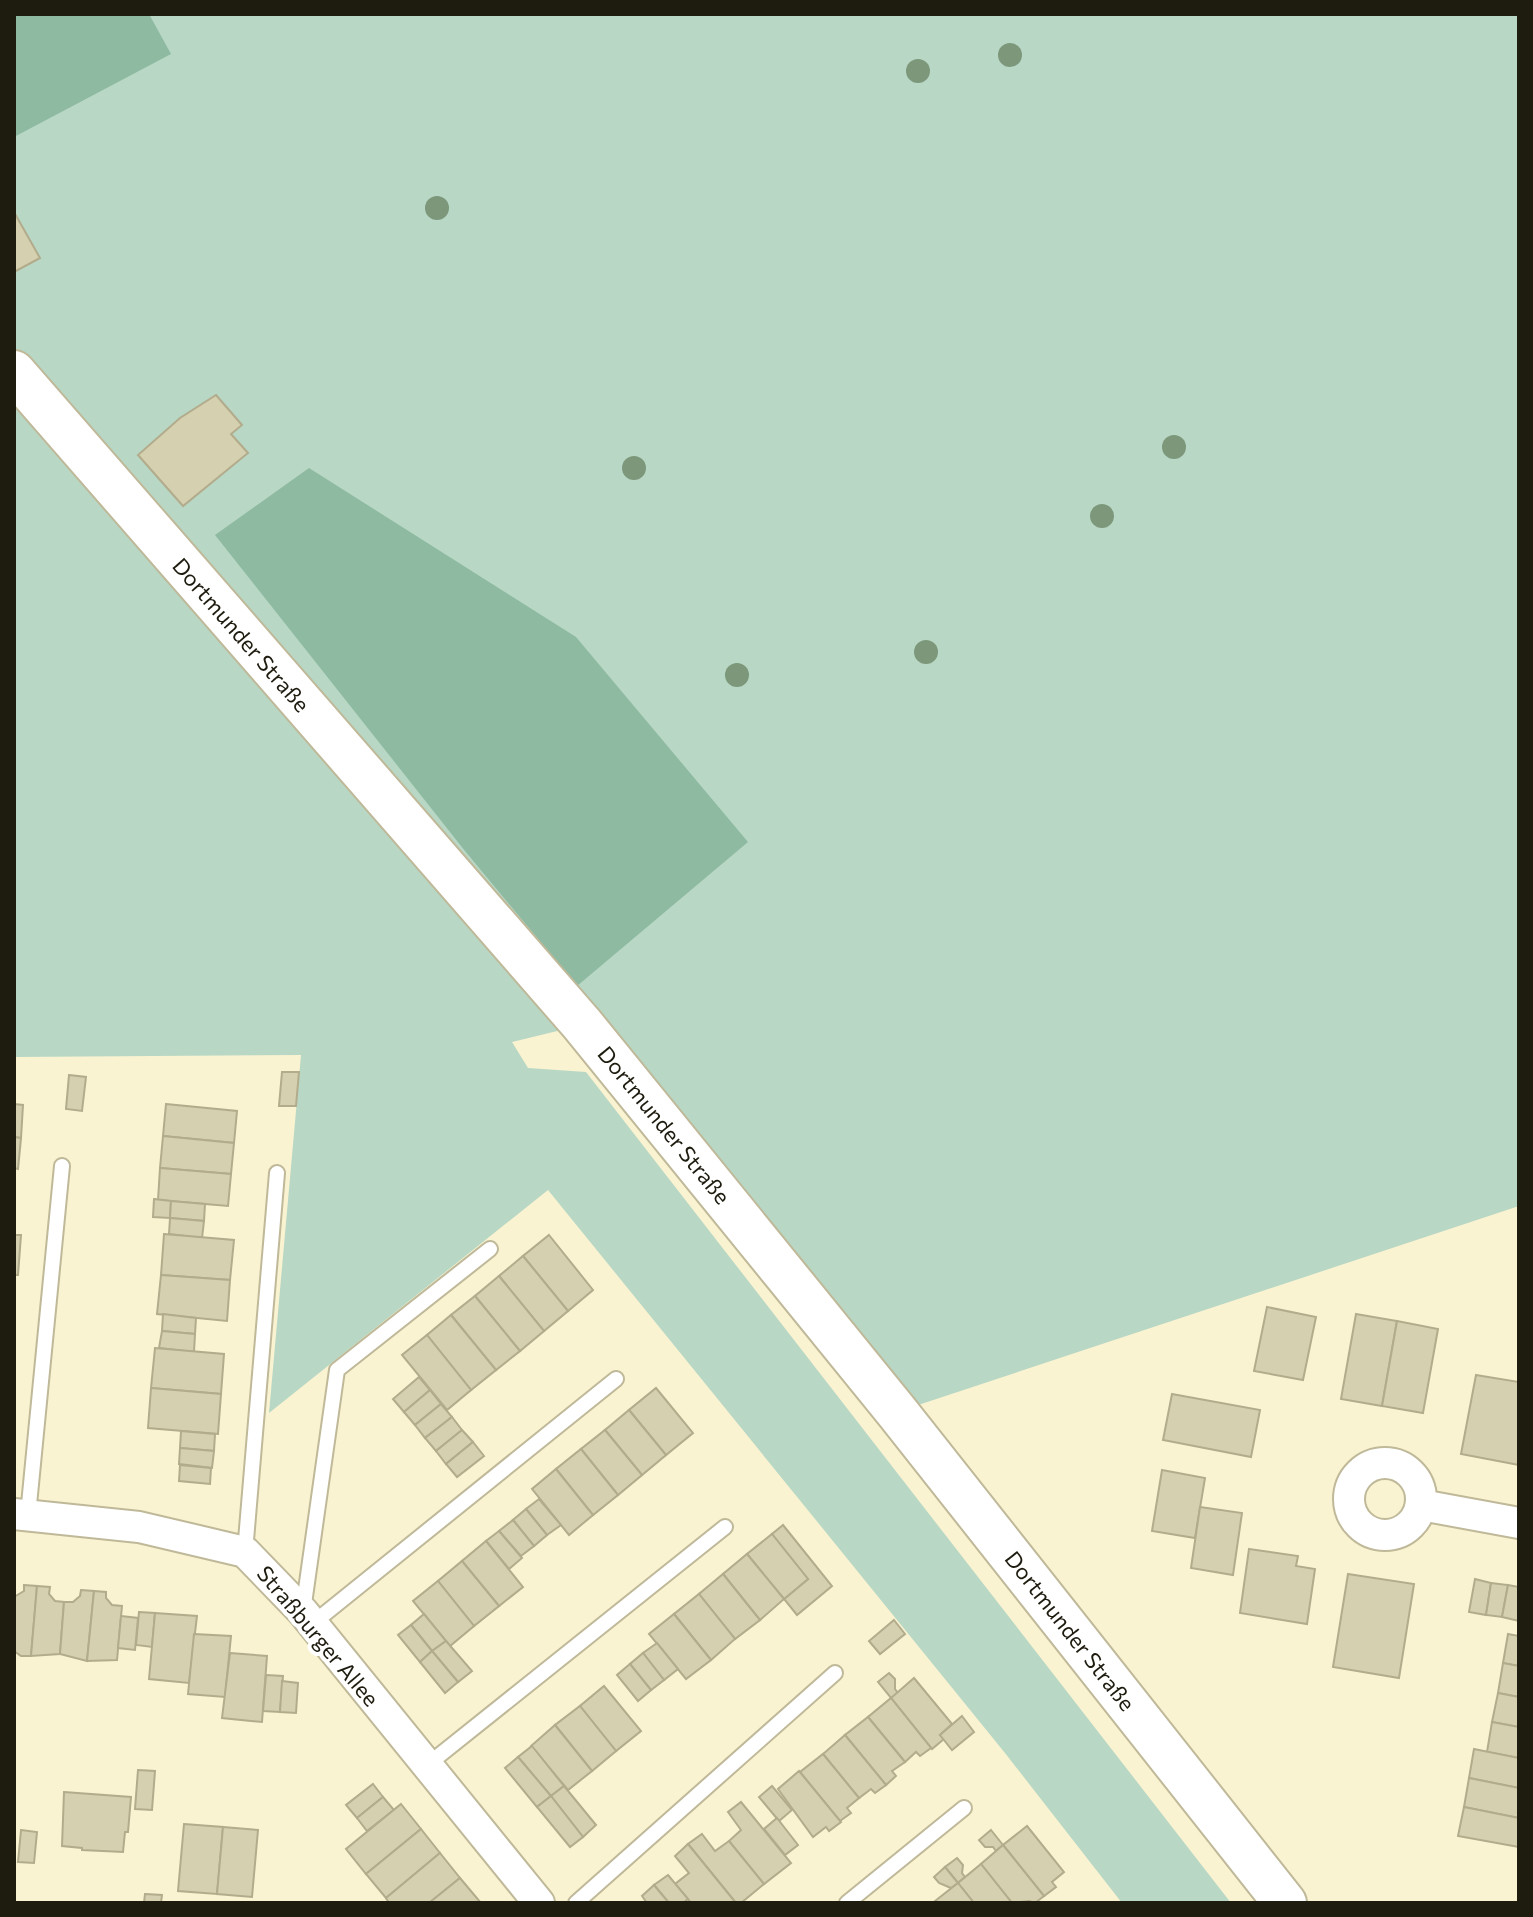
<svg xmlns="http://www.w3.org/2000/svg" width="1533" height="1917" font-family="Commissioner,sans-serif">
  <rect width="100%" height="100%" fill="#f9f3d1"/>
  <!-- green -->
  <polygon fill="#b8d7c5" points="14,14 1519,14 1519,1206 897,1412 582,1025 512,1042 528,1068 586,1072 1231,1903 1122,1903 1005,1753 548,1190 269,1413 301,1055 14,1057"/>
  <!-- forest -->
  <g fill="#8ebaa1">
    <polygon points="14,14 149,14 171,54 14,137"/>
    <polygon points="309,468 576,637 748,842 577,986 465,851 215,535"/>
  </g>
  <!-- building -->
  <g fill="#d5d0af" stroke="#b2ac8c" stroke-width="2">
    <polygon points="14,212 40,258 14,272"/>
    <polygon points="216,395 242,425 231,434 248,453 183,506 138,455 180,418"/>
    <polygon points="282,1072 299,1072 296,1106 279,1106"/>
    <polygon points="69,1075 86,1077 82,1111 66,1109"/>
    <polygon points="14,1104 23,1105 21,1138 14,1137"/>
    <polygon points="166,1104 237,1111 234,1143 163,1136"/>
    <polygon points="163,1136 234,1143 231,1174 160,1168"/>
    <polygon points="14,1137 21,1138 18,1169 14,1168"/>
    <polygon points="160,1168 231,1174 228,1206 158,1200"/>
    <polygon points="154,1199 171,1201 170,1218 153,1217"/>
    <polygon points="171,1201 205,1204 204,1221 170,1218"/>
    <polygon points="170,1218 204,1221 202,1238 169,1234"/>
    <polygon points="164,1234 234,1240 230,1280 161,1275"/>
    <polygon points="14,1235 21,1235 18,1275 14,1275"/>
    <polygon points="549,1235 593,1290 568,1311 523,1256"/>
    <polygon points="523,1256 568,1311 544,1331 499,1276"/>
    <polygon points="161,1275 230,1280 227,1321 157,1314"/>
    <polygon points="499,1276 544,1331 520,1351 475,1296"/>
    <polygon points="475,1296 520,1351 496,1370 451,1315"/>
    <polygon points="1267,1307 1316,1317 1303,1380 1254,1371"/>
    <polygon points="163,1314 196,1318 195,1334 162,1331"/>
    <polygon points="1356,1314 1397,1321 1382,1406 1341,1399"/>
    <polygon points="451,1315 496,1370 471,1390 427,1335"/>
    <polygon points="1397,1321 1438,1329 1423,1413 1382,1406"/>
    <polygon points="162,1331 195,1334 194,1352 159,1348"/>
    <polygon points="427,1335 471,1390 447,1410 402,1355"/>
    <polygon points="155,1348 224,1354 221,1394 151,1388"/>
    <polygon points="1476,1375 1519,1382 1519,1465 1461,1454"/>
    <polygon points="419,1377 430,1390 404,1412 393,1399"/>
    <polygon points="151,1388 221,1394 218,1434 148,1428"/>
    <polygon points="656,1388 693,1433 666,1455 629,1410"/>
    <polygon points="430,1390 441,1404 415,1425 404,1412"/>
    <polygon points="1172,1394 1260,1410 1251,1457 1163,1440"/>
    <polygon points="441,1404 452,1417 425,1438 415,1425"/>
    <polygon points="629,1410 666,1455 642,1475 605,1430"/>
    <polygon points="452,1417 462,1430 436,1451 425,1438"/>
    <polygon points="462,1430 473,1442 446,1464 436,1451"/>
    <polygon points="605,1430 642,1475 618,1495 581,1449"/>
    <polygon points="181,1431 215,1434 214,1451 180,1448"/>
    <polygon points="473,1442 484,1456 457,1477 446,1464"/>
    <polygon points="180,1448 214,1451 212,1468 179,1464"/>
    <polygon points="581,1449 618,1495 593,1515 556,1469"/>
    <polygon points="180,1465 211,1468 210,1484 179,1481"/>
    <polygon points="556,1469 593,1515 569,1535 532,1489"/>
    <polygon points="1162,1470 1205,1478 1195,1538 1152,1531"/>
    <polygon points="539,1499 561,1525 547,1535 526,1509"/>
    <polygon points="1200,1507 1242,1513 1233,1575 1191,1568"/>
    <polygon points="526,1509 547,1535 534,1546 513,1520"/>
    <polygon points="513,1520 534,1546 521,1556 499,1531"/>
    <polygon points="783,1525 832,1586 797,1615 784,1599 808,1579 772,1534"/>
    <polygon points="499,1531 522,1558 509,1569 486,1541"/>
    <polygon points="772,1534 808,1579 784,1599 747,1554"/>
    <polygon points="486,1541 523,1587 499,1606 462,1561"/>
    <polygon points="1249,1549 1298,1556 1296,1566 1315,1569 1307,1624 1240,1613"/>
    <polygon points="747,1554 784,1599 760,1620 723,1574"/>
    <polygon points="462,1561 499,1606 474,1626 438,1581"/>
    <polygon points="723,1574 760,1620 735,1639 699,1594"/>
    <polygon points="1348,1574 1414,1584 1399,1678 1333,1667"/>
    <polygon points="1475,1579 1491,1583 1486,1615 1469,1612"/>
    <polygon points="438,1581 474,1626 450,1646 413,1601"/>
    <polygon points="1491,1583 1508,1585 1502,1617 1486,1615"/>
    <polygon points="24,1585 37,1586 31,1656 21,1656 14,1651 14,1597 24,1591"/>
    <polygon points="1508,1585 1519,1587 1519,1621 1502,1617"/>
    <polygon points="37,1586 50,1587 49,1594 55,1601 64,1602 60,1654 31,1656"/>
    <polygon points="81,1590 94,1591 87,1661 60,1654 64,1602 73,1602 80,1596"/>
    <polygon points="94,1591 106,1592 106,1598 112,1605 122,1606 117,1660 87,1661"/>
    <polygon points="699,1594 735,1639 711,1660 674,1614"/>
    <polygon points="139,1612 155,1613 152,1647 136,1645"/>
    <polygon points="155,1613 197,1616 189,1683 149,1679"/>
    <polygon points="424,1614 446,1641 432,1651 411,1625"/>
    <polygon points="674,1614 711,1660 686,1679 649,1634"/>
    <polygon points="121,1616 138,1618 135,1650 118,1648"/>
    <polygon points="894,1620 905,1634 880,1654 869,1641"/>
    <polygon points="411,1625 432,1651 420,1662 398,1635"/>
    <polygon points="194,1634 231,1636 225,1697 188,1694"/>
    <polygon points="1508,1634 1519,1636 1519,1666 1503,1663"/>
    <polygon points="446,1641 472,1671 458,1682 432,1651"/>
    <polygon points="657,1643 678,1669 664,1680 643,1653"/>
    <polygon points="432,1651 458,1682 445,1693 420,1662"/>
    <polygon points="230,1653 267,1656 262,1722 222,1718"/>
    <polygon points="643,1653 664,1680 651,1690 630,1664"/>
    <polygon points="1503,1663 1519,1666 1519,1697 1498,1693"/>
    <polygon points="630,1664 651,1690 638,1701 617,1675"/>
    <polygon points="889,1673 895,1679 895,1689 898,1693 891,1698 878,1682"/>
    <polygon points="266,1675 283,1676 280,1712 263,1711"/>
    <polygon points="914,1678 952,1724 940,1735 944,1739 932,1749 891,1698"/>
    <polygon points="282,1681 298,1683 296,1713 280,1712"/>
    <polygon points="604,1686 641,1731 616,1751 580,1706"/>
    <polygon points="1498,1693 1519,1697 1519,1727 1492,1722"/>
    <polygon points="891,1698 931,1748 920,1756 916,1752 905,1762 868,1717"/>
    <polygon points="580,1706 616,1751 592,1771 555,1725"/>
    <polygon points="962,1716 974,1732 952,1750 940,1735"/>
    <polygon points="868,1717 905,1762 892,1771 896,1776 886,1785 845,1735"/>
    <polygon points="1492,1722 1519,1727 1519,1758 1487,1752"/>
    <polygon points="555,1725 592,1771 568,1790 531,1746"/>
    <polygon points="845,1735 886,1785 875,1793 871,1789 859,1798 823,1754"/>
    <polygon points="532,1746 564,1786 551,1796 518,1757"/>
    <polygon points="1474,1749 1519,1758 1519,1788 1469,1778"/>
    <polygon points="823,1754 859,1798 847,1808 851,1813 840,1821 800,1772"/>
    <polygon points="518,1757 551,1796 537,1807 505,1768"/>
    <polygon points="138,1770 155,1771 152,1810 135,1809"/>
    <polygon points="799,1771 841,1822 829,1831 826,1827 813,1837 778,1789"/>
    <polygon points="1469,1778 1519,1788 1519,1818 1464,1807"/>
    <polygon points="373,1784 383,1797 357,1818 346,1805"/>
    <polygon points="564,1786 596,1825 583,1837 551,1796"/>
    <polygon points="772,1786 792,1810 779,1821 759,1797"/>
    <polygon points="64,1792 131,1797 128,1832 125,1832 123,1852 82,1850 82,1848 62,1846"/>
    <polygon points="551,1796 583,1837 570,1847 537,1807"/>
    <polygon points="383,1797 394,1810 367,1831 357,1818"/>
    <polygon points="741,1802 791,1863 764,1884 729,1841 741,1830 728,1812"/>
    <polygon points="401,1804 421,1829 366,1874 346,1849"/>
    <polygon points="1464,1807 1519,1818 1519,1847 1458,1836"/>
    <polygon points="777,1818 798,1845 785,1855 764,1829"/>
    <polygon points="184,1824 223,1827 217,1894 178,1891"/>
    <polygon points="1027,1826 1064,1872 1052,1882 1056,1887 1044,1896 1003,1845"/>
    <polygon points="223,1827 258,1830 252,1897 217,1894"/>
    <polygon points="421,1829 440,1853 386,1898 366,1874"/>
    <polygon points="21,1830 37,1832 34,1863 18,1862"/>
    <polygon points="991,1830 1003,1845 996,1851 993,1847 985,1847 979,1840"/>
    <polygon points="702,1834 715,1851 729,1841 764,1884 741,1903 736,1903 688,1844"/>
    <polygon points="688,1844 736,1903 691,1903 688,1899 675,1884 689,1873 675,1856"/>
    <polygon points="1003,1845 1044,1896 1035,1903 1029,1901 1012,1903 981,1864"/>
    <polygon points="440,1853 460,1878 429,1903 389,1903 386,1898"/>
    <polygon points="957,1858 963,1865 962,1873 965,1877 958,1883 945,1867"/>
    <polygon points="981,1864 1012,1903 974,1903 958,1883"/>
    <polygon points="945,1867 958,1883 951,1888 939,1883 934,1877"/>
    <polygon points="668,1875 688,1899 683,1903 669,1903 654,1885"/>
    <polygon points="460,1878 481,1903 429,1903"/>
    <polygon points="958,1883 974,1903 937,1903 935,1901"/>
    <polygon points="654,1885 669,1903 647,1903 642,1896"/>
    <polygon points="145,1894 162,1895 161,1903 144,1903"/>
  </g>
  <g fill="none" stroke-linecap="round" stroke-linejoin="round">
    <!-- lane casing -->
    <g stroke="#bfb999" stroke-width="18">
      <g id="lane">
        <polyline points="28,1515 62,1166"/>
        <polyline points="245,1552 277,1173"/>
        <polyline points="303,1611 337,1370 490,1249"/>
        <polyline points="312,1624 616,1379"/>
        <polyline points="426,1766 725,1527"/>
        <polyline points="576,1903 835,1673"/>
        <polyline points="847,1903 964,1808"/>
      </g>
    </g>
    <!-- street casing -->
    <g stroke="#bfb999" stroke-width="34">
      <g id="street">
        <circle cx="1385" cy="1499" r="36"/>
        <polyline points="1421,1505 1519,1523"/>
        <polyline points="14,1514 139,1527 245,1552 303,1612 539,1903"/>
      </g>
    </g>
    <!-- secondary casing -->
    <g stroke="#bfb999" stroke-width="46">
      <polyline id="secondary" points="14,372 582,1024 897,1412 1285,1903"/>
    </g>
    <!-- lane -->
    <use href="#lane" stroke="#fff" stroke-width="14"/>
    <!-- street -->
    <use href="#street" stroke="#fff" stroke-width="30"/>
    <!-- secondary -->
    <use href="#secondary" stroke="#fff" stroke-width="42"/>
  </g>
  <!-- trees -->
  <g fill="#7c977a">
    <circle cx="1010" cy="55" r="12"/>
    <circle cx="918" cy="71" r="12"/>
    <circle cx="437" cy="208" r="12"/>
    <circle cx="1174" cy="447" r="12"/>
    <circle cx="634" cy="468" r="12"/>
    <circle cx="1102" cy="516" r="12"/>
    <circle cx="926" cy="652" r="12"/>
    <circle cx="737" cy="675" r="12"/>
  </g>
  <g text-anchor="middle" stroke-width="8" stroke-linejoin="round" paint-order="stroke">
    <!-- street labels -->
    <g font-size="22" fill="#1e1b0f" stroke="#fff">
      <text transform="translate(241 635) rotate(49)" y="8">Dortmunder Straße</text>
      <text transform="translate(664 1125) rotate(51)" y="8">Dortmunder Straße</text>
      <text transform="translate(1070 1631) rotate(52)" y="8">Dortmunder Straße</text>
      <text transform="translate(318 1636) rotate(50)" y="8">Straßburger Allee</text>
    </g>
  </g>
  <!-- border -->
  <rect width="1533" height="1917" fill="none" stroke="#1e1b0f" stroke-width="32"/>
</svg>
